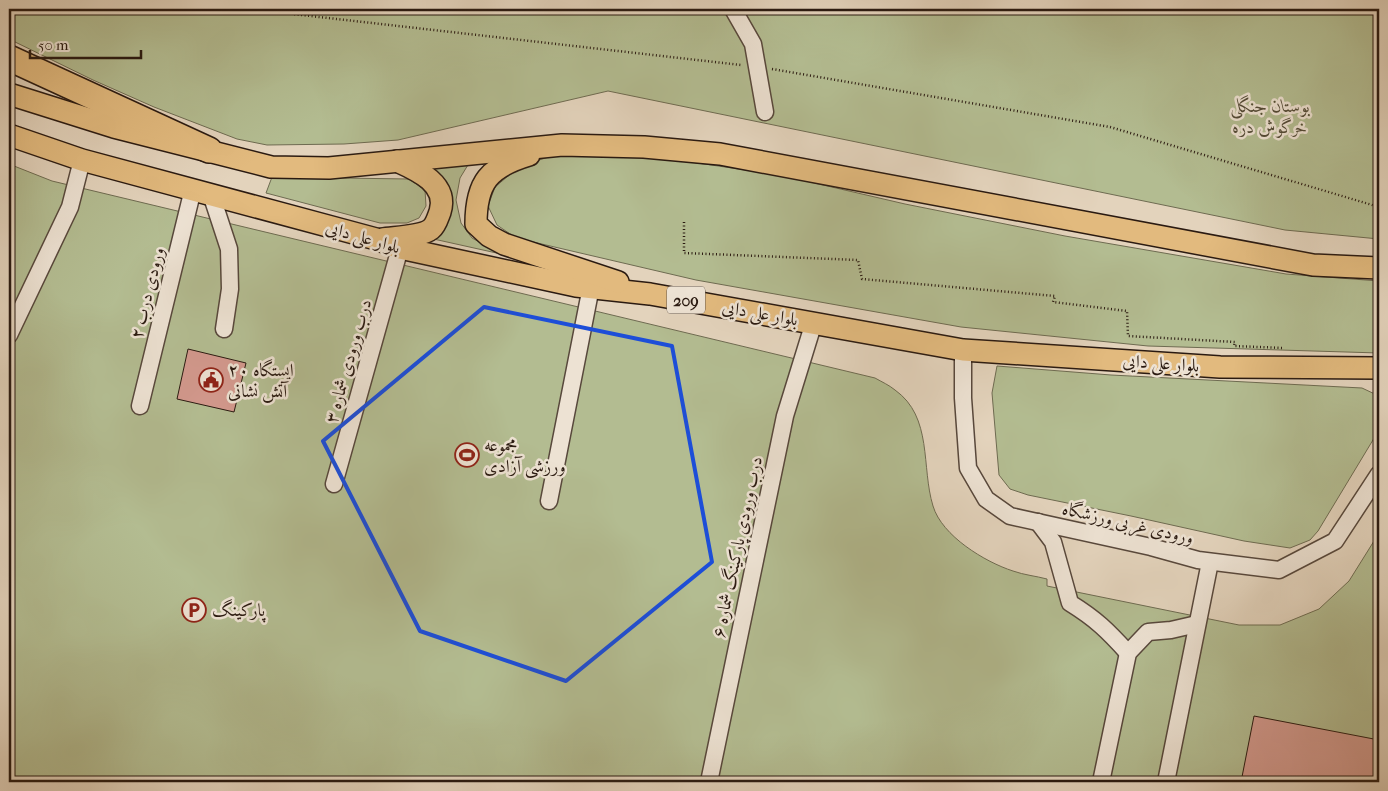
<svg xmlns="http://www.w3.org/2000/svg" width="1388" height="791" font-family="'IM FELL French Canon',Amiri,serif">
  <rect width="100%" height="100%" fill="#e3d3bc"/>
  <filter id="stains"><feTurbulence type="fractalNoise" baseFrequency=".004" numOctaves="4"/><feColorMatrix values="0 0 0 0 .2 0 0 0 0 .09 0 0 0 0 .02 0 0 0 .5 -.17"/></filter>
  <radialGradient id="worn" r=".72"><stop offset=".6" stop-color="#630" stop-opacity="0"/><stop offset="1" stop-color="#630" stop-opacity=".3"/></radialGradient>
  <!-- green -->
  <g fill="#b3bc91" stroke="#6e6b51">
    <polygon points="9,9 1379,9 1379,239 1285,230 608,91 398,140 344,144 267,145 237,139 154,107 93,80 9,39"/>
    <polygon points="474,155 460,178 456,200 461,223 472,238 501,254 429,238 438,230 424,166"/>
    <polygon points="555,155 656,157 780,175 905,204 1065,236 1286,274 1379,281 1379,353 1148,346 961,327 696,280 516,238 497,225 488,206 495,187 520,166"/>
    <path d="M 9,164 L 52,181 L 875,378 C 882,382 889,385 895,390 C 933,417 921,467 933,506 C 942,536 985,562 1013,571 C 1024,575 1036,576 1047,579 L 1047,586 L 1239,625 L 1280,625 L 1319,609 L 1349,581 L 1379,533 L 1379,782 L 9,782 Z"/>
    <polygon points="272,177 409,179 425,190 426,206 419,218 407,223 380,223 266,193"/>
    <polygon points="997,366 1111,375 1362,388 1379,396 1379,430 1318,531 1310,540 1290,548 1244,541 1131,516 1028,495 1010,489 999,475 992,393"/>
  </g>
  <!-- building -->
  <g fill="#d3998e" stroke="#2a1a11">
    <polygon points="188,349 246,363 234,412 177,399"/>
    <polygon points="1254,716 1379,740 1379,782 1241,782"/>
  </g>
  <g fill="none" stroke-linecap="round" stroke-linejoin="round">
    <!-- minor casing -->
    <g stroke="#58483c" stroke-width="19">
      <g id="minor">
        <polyline points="733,9 753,44 765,112"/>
        <polyline points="211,194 229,249 230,289 224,329"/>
        <polyline points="9,335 70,207 82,160"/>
        <polyline points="963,350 963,398 968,468 986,499 1010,516 1151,547 1198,560 1279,570 1335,541 1379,474"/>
        <polyline points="140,406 193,189"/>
        <polyline points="334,484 400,248"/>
        <polyline points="549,501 591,287"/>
        <path d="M 1038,522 L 1053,542 L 1070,603 C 1096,619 1108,631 1128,653"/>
        <polyline points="709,782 785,416 814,322"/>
        <polyline points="1101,782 1128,653 1148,632 1171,630 1197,624"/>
        <polyline points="1166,782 1210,562"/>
      </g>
    </g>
    <!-- major casing -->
    <g stroke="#2a1a11" stroke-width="24">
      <g id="major">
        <polyline points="9,94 114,127 271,167 329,168 562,145 644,147 720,154 1313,265 1379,268"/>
        <polyline points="9,135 82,160 376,239 400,248 576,286 650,294 963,350 1220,367 1379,368"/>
        <path d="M 529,155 C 489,167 476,182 476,224 L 489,236 L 504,244 L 618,282"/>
        <path d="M 382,239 C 394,237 421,237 431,229 C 436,225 438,217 440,212 C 449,184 417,170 397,161"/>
      </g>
    </g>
    <!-- highway casing -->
    <g stroke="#2a1a11" stroke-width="28">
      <polyline id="highway" points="9,58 209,150"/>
    </g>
    <!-- path -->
    <g stroke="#2a1a11" stroke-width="2.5" stroke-dasharray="1 2.5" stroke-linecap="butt">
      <polyline points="249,9 741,65"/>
      <polyline points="772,69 1110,127 1379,207"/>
      <polyline points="684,222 684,253 858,260 862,279 1055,296 1053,302 1127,311 1128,336 1235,342 1234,346 1284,348"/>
    </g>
    <!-- minor -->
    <use href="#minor" stroke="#ede2d3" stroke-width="16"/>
    <!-- major -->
    <use href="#major" stroke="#e2ba7e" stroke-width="21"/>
    <!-- highway -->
    <use href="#highway" stroke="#e2ba7e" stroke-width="25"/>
  </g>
  <!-- marked area -->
  <path fill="none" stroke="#1d4ed8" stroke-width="4" stroke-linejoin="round" d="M 484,307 L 672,346 L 712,562 L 566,681 L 420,631 L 323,441 Z"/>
  <!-- icons -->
  <defs>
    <g id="civic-ring" transform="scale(1.25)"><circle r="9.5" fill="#ede2d3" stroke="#8f2418" stroke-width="1.5"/><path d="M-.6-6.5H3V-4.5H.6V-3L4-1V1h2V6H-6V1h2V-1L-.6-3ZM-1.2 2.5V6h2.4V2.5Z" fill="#8f2418"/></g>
    <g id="stadium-ring" transform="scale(1.25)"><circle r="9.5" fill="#ede2d3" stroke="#8f2418" stroke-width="1.5"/><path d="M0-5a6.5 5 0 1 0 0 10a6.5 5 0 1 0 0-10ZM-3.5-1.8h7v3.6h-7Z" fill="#8f2418"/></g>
    <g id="parking-ring" transform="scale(1.25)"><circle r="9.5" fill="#ede2d3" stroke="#8f2418" stroke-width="1.5"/><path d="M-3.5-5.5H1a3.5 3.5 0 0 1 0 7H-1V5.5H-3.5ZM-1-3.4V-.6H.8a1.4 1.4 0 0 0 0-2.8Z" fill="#8f2418"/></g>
  </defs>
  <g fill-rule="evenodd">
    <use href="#civic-ring" x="211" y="380"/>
    <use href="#stadium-ring" x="467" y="455"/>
    <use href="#parking-ring" x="194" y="610"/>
  </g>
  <g text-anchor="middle" stroke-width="5" stroke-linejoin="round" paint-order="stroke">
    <!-- shield labels -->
    <rect fill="#ede2d3" stroke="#64564b" stroke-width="1" x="667" y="286.5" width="38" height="27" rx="4"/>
    <g font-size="16" font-weight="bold" fill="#2a1a11">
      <text x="686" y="306">209</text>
    </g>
    <!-- park labels -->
    <g font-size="18" font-style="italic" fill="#534b37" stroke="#ede2d3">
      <text x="1270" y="112">بوستان جنگلی<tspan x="1270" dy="21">خرگوش دره</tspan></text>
    </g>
    <!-- street labels -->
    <g font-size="18" fill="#2a1a11" stroke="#ede2d3">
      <text transform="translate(363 237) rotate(16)" y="6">بلوار علی دایی</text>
      <text transform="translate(147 293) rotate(-76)" y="6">ورودی درب ۲</text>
      <text transform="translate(760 313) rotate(10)" y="6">بلوار علی دایی</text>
      <text transform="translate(348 361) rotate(-74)" y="6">درب ورودی شماره ۳</text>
      <text transform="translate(1161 363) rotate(4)" y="6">بلوار علی دایی</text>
      <text transform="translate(1128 523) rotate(13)" y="6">ورودی غربی ورزشگاه</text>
      <text transform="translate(737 547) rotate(-78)" y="6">درب ورودی پارکینگ شماره ۶</text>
    </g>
    <!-- poi labels -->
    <g font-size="18" fill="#2a1a11" stroke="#ede2d3" text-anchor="start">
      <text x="228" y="376">ایستگاه ۲۰<tspan x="228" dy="21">آتش نشانی</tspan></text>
      <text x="484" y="451">مجموعه<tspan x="484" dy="21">ورزشی آزادی</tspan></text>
      <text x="212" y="616">پارکینگ</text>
    </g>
  </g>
  <!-- margin -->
  <rect width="1388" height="791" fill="none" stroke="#e3d3bc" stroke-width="30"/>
  <rect x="10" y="10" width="1368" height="771" fill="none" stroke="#2a1a11" stroke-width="2.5"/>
  <rect x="15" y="15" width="1358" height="761" fill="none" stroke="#2a1a11"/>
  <!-- scale -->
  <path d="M30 50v8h111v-8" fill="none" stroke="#2a1a11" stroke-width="2.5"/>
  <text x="38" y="50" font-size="15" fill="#2a1a11" stroke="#ede2d3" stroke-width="4" paint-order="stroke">50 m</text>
  <rect width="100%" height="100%" filter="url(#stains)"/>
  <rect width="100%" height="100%" fill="url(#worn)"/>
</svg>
